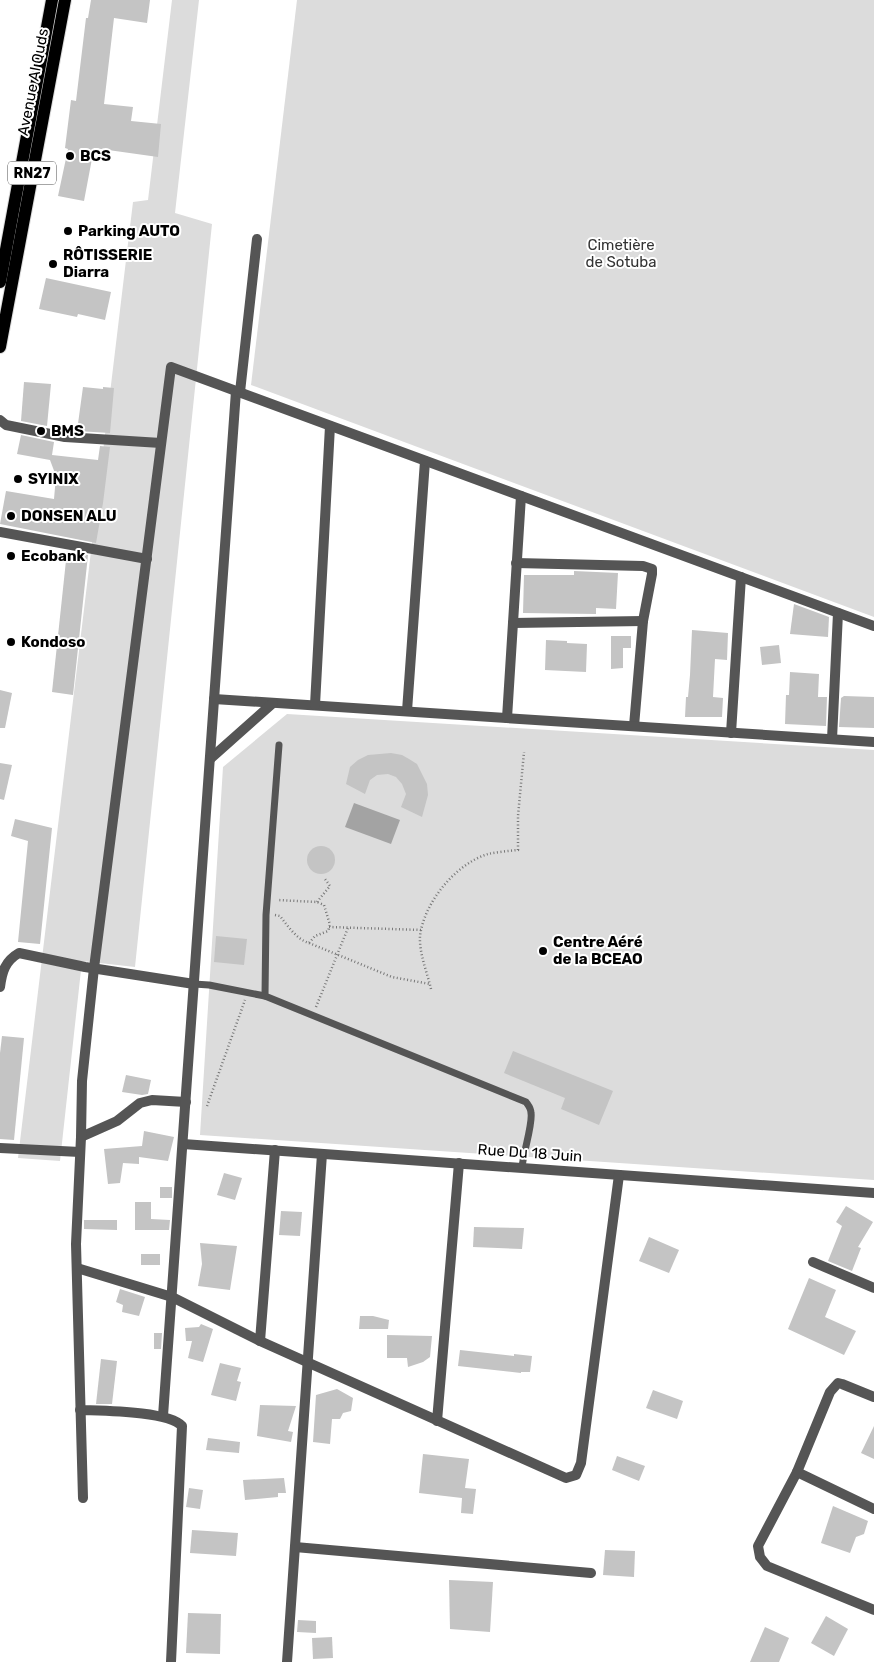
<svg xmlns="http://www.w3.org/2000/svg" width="874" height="1662" font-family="Rubik,sans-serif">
  <rect width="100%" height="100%" fill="#fff"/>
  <!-- green -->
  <g fill="#dcdcdc">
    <polygon points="172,0 199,0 175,213 212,224 135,967 82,961 60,1161 18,1158 133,202 148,200"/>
    <polygon points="297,0 874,0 874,617 251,385"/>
    <polygon points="287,714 874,750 874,1180 200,1135 223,767"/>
  </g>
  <!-- water -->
  <polygon fill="#a3a3a3" points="354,803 400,820 391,844 345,827"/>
  <!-- building -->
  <g fill="#c4c4c4">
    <polygon points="91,0 150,0 147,23 114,18 104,104 133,107 131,121 161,124 158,157 94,148 84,201 58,196 68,149 65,148 71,100 76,101 86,18 88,18"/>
    <polygon points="46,278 111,292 105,320 78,314 77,317 39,309"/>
    <polygon points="24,382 51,384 47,426 21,421"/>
    <polygon points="83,387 103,389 103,387 114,388 110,433 77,431"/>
    <polygon points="21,435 54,442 52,455 98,460 100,446 110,447 103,503 96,543 0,524 6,491 54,499 56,476 50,460 17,454"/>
    <polygon points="67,551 88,555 73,695 52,692"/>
    <polygon points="574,571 618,573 616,609 596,608 596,614 523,613 524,575 574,575"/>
    <polygon points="794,604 829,617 828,637 790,634"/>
    <polygon points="692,630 728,633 727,660 715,659 713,697 723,698 722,717 685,717 686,697 688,697 690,675"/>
    <polygon points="611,636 631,636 631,648 623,648 623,668 611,669"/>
    <polygon points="546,640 567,641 567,643 587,644 586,672 545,670"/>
    <polygon points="779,645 781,663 762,665 760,647"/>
    <polygon points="790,672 819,674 818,697 827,697 826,726 785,724 786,695 789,695"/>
    <polygon points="0,690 12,693 5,728 0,728"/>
    <polygon points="844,696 874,697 874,728 839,727 841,698"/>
    <polygon points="391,753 402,755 409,759 417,764 427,784 428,795 422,817 401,807 406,794 402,784 396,777 388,774 377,775 370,780 365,794 346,784 350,767 358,760 368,755"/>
    <polygon points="0,763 12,765 4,800 0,799"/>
    <polygon points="15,819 52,828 40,944 18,942 28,841 11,836"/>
    <circle cx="321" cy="860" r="14"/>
    <polygon points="216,936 247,939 244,965 214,962"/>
    <polygon points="2,1036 24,1038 14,1140 0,1139 0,1053"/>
    <polygon points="513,1051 613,1091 599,1125 561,1109 565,1098 504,1073"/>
    <polygon points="126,1075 151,1080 148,1094 142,1095 122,1092"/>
    <polygon points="144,1131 174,1137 168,1161 139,1157 139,1164 123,1163 120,1183 108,1184 104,1149 142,1146"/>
    <polygon points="224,1173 242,1178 235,1200 217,1195"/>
    <rect x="160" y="1187" width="12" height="11"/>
    <polygon points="135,1202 151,1202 151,1219 170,1220 169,1230 135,1230"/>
    <polygon points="846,1206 873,1222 858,1247 861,1248 852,1271 828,1261 842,1226 836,1222"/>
    <polygon points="281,1211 302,1212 300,1236 279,1235"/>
    <polygon points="84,1220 117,1220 117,1230 84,1229"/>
    <polygon points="474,1227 524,1228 522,1249 473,1247"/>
    <polygon points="649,1237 679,1250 669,1273 639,1261"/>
    <polygon points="200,1243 237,1246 230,1290 198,1286 202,1264"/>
    <rect x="141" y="1254" width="19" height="11"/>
    <polygon points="809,1278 836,1290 825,1317 856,1331 844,1355 788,1329"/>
    <polygon points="120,1289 145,1297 139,1316 122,1312 123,1305 116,1302"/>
    <polygon points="360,1316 373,1316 389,1320 388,1329 359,1329"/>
    <polygon points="201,1324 213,1329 203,1362 188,1358 192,1341 186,1341 185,1328 199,1327"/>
    <polygon points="154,1333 162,1333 161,1349 154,1349"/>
    <polygon points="387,1335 432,1336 430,1357 423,1362 408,1367 407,1358 387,1358"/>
    <polygon points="460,1350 514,1356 514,1354 532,1356 530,1372 521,1372 521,1373 458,1366"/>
    <polygon points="101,1359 117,1361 112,1404 96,1404"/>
    <polygon points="220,1363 241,1368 237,1381 241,1382 236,1401 211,1395"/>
    <polygon points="337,1389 353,1398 351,1411 343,1413 340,1419 332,1419 330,1444 313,1442 316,1395"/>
    <polygon points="653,1390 683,1401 677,1419 646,1408"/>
    <polygon points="260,1405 296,1406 288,1431 293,1432 291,1442 257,1436"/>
    <polygon points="874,1426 874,1459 861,1453"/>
    <polygon points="208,1438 240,1442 239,1453 206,1450"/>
    <polygon points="423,1454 469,1459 465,1488 476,1489 473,1514 461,1513 462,1498 419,1493"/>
    <polygon points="617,1456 645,1466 639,1481 612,1470"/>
    <polygon points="284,1478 286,1493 278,1493 278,1497 245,1500 243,1480"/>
    <polygon points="189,1488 203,1490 200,1509 186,1507"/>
    <polygon points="833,1506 868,1521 864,1534 856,1537 850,1553 821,1543"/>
    <polygon points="192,1530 238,1533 236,1556 190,1553"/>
    <polygon points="605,1550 635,1551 634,1577 603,1575"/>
    <polygon points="449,1580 493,1582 490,1632 450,1629"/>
    <polygon points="188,1613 221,1614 220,1654 186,1653"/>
    <polygon points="826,1616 848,1629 834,1656 811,1643"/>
    <polygon points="298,1620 316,1621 316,1633 297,1632"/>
    <polygon points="765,1627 789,1638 779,1662 750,1662"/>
    <polygon points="332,1637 333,1658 313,1659 312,1638"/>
  </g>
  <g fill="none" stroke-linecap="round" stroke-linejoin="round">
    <!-- primary casing -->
    <g stroke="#dbdbdb" stroke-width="14">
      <g id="primary">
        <polyline points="0,282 52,0"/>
        <polyline points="0,347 65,0"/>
      </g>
    </g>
    <!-- path -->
    <g stroke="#777" stroke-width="2.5" stroke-dasharray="1 2.5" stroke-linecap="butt">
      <polyline points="317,902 330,886 325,879"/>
      <path d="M 275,915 L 280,916 C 288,926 296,939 309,943 L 315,936 L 328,931 L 330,925 L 324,905 L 317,902 L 277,900"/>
      <polyline points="329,927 422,930"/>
      <polyline points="309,943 392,977 430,984"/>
      <path d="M 431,989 C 427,972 419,953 420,936 C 424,903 455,864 488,854 C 497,852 508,851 518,850 L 518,816 L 524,752"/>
      <polyline points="316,1007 348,928"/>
      <polyline points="207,1106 245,1000"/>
    </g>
    <!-- service -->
    <g stroke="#555" stroke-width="7">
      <path d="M 279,745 L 266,915 L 265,996 L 526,1102 C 528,1105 531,1108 531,1113 C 533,1124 523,1153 522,1168"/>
      <polyline points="194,984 209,985 265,996"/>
    </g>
    <!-- minor -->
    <g stroke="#555" stroke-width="10">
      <polyline points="240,392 257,239"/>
      <polyline points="0,420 6,425 65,437 161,443"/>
      <polyline points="0,532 147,559"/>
      <polyline points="516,563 643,566 652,569 652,574 643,621 634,726"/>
      <polyline points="513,623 643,621"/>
      <polyline points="214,699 874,742"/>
      <polyline points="315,705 330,426"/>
      <polyline points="407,711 425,461"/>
      <polyline points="507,718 521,496"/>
      <polyline points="731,733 741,577"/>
      <polyline points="832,739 838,613"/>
      <polyline points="210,759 273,703"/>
      <path d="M 0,987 C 2,972 5,961 19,953 L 85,967 L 194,984"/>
      <polyline points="81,1137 117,1121 140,1103 152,1100 186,1102"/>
      <polyline points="183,1144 874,1193"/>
      <polyline points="0,1148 80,1152"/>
      <polyline points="813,1262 874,1288"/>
      <polyline points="77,1268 172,1297 260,1341 566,1478 576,1475 581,1463 619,1175"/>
      <polyline points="260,1341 275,1150"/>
      <polyline points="874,1397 842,1384 838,1383 830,1392 797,1472 758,1546 760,1557 767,1566 874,1610"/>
      <path d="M 80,1410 C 103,1411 168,1411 182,1426 L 171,1662"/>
      <polyline points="163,1416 236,391"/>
      <polyline points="437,1421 459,1163"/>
      <polyline points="797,1472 874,1509"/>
      <polyline points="83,1498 76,1244 81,1137 82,1081 94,968 171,367 874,626"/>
      <polyline points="295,1547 591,1573"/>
      <polyline points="287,1662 322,1154"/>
    </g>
    <!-- primary -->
    <use href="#primary" stroke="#000" stroke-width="12"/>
  </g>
  <!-- markers -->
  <g fill="#000" stroke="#fff" stroke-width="2">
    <circle cx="70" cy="156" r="5"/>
    <circle cx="68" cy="231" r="5"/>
    <circle cx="53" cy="264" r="5"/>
    <circle cx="41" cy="431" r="5"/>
    <circle cx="18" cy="479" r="5"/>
    <circle cx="11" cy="516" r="5"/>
    <circle cx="11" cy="556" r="5"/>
    <circle cx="11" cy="642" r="5"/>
    <circle cx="543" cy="951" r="5"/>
  </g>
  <g text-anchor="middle" stroke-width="4" stroke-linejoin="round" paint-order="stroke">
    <!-- shield labels -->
    <rect fill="#fff" stroke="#4c4c4c" stroke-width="1" x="8" y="161.5" width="48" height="23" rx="4"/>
    <g font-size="14" font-weight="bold" fill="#000">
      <text x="32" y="178">RN27</text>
    </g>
    <!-- street labels -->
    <g font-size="15" fill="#000" stroke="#fff">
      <text transform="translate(33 82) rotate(-79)" y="5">Avenue Al Quds</text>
      <text transform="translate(530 1153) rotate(4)" y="5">Rue Du 18 Juin</text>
    </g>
    <!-- poi labels -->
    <g font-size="15" font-weight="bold" fill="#000" stroke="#fff" text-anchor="start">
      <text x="80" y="161">BCS</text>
      <text x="78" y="236">Parking AUTO</text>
      <text x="63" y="260">RÔTISSERIE<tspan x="63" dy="17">Diarra</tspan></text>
      <text x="51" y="436">BMS</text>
      <text x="28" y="484">SYINIX</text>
      <text x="21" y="521">DONSEN ALU</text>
      <text x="21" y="561">Ecobank</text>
      <text x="21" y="647">Kondoso</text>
      <text x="553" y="947">Centre Aéré<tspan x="553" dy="17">de la BCEAO</tspan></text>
    </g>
    <!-- park labels -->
    <g font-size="15" fill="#333" stroke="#fff">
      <text x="621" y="250">Cimetière<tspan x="621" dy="17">de Sotuba</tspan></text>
    </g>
  </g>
</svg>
